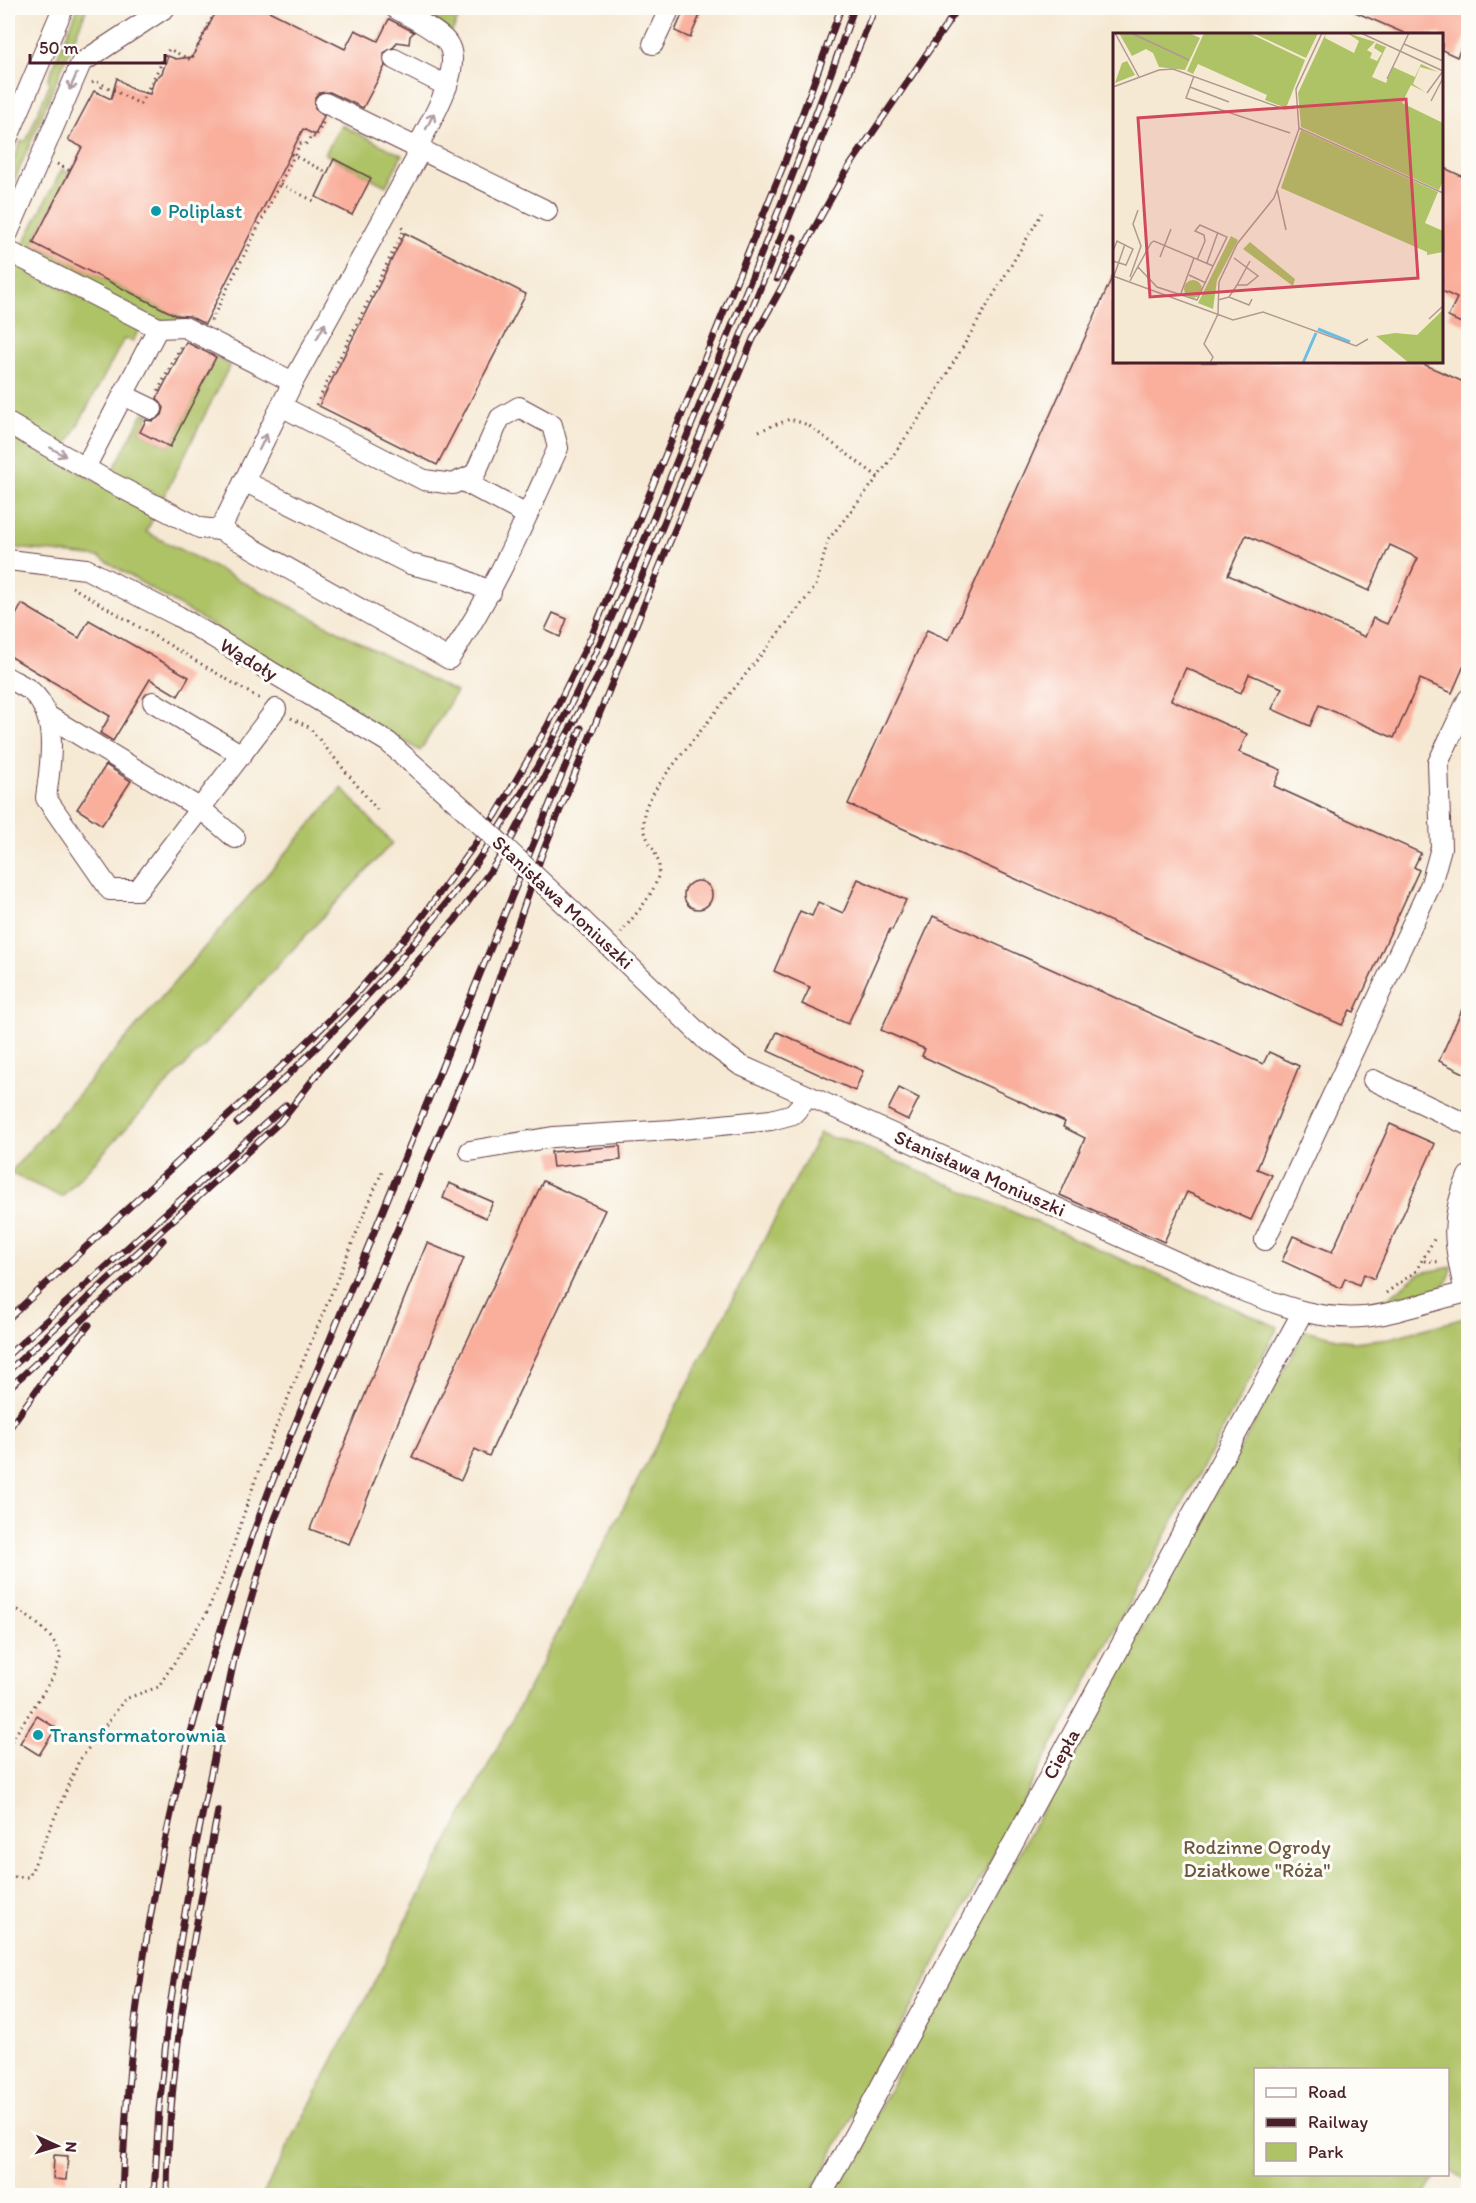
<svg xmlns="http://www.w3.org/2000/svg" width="1476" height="2203" font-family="Itim,sans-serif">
  <rect width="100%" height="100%" fill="#fdfcf7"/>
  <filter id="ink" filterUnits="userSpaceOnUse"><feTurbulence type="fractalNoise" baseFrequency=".0167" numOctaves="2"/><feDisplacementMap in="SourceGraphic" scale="12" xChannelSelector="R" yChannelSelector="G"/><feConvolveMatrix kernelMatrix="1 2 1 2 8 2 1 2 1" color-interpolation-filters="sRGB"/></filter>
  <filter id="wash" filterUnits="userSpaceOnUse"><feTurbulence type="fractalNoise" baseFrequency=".008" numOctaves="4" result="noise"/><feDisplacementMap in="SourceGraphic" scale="24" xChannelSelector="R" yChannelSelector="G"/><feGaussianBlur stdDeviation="1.35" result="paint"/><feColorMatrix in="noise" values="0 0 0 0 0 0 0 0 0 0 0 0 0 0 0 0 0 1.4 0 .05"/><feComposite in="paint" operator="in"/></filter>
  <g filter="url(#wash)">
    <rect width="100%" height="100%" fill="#f6e9d4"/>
    <!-- green -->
    <g fill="#aec266" stroke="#7c7048" stroke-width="1.5">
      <polygon points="78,8 87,8 8,196 8,173 21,141 26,141 50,83 48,79"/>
      <polygon points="415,8 463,8 452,32"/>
      <polygon points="341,125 402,155 386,186 325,154"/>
      <polygon points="62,169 69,173 33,243 203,329 154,319 21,249"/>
      <polygon points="19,265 140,328 133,341 124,339 66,447 8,413 8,278 12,268"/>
      <polygon points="216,357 230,365 163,498 113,474 112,472 143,413 150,413 140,432 170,447"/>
      <polygon points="8,433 156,513 146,532 456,692 420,751 99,557 8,547"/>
      <polygon points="342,788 392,843 62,1197 10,1173"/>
      <polygon points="820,1133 832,1138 845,1139 1278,1327 810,2195 262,2196"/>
      <path d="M 1452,1267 C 1451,1275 1448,1282 1441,1287 C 1428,1298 1377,1307 1359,1309 L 1389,1297 L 1420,1273 Z"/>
      <polygon points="1468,1317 1468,2181 1448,2169 1448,2070 1256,2070 1256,2174 1437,2175 1425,2195 831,2196 1305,1330 1353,1342 1390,1338"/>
    </g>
    <g id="blocks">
      <!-- building -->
      <g fill="#f9af9c" fill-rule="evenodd">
        <polygon points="218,8 263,8 345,49 355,30 378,41 389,19 414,32 410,36 409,44 397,42 394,47 384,53 385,66 363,108 330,92 319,93 315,97 315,109 324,116 315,135 303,129 205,324 189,316 175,315 33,243 82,147 68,140 94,91 111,99 117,78 134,90 150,94 154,80 162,73 168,56 176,59 192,57"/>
        <polygon points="685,8 703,8 690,38 675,31"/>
        <polygon points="1346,8 1468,8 1468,32 1457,57 1442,50 1442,34 1406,34"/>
        <polygon points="334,159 371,178 352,215 316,197"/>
        <polygon points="1442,167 1468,179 1468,326 1448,317 1457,298 1442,291"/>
        <polygon points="405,233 526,294 437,465 319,406"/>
        <path d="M 1114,273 L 1114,362 L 1419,362 L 1468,384 L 1468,656 L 1452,693 L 1420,679 L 1394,738 L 1319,705 L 1310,726 L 1272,709 L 1282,688 L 1249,674 L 1241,693 L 1186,668 L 1171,700 L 1247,734 L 1239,752 L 1281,770 L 1274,786 L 1421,853 L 1414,867 L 1419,870 L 1354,1012 L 1350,1010 L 1342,1025 L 848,804 L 927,630 L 949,640 ZM 1246,535 L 1369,591 L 1390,545 L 1418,558 L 1387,624 L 1373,618 L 1365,637 L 1228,575 Z"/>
        <polygon points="186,342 216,357 170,447 140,432 146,420 153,421 162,415 164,408 157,398"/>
        <polygon points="22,604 79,638 89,620 189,677 178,696 150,679 113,741 100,733 110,716 8,655 8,610 16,615"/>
        <polygon points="553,613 567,619 560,637 545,630"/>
        <polygon points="106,765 131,781 102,825 77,809"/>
        <polygon points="858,879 906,900 892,930 890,929 848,1024 802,1004 810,987 774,971 800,911 812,916 818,902 843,913"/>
        <circle cx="698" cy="895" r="14"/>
        <polygon points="933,916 1263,1064 1269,1052 1299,1066 1257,1169 1272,1175 1251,1220 1187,1192 1164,1242 1060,1195 1085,1138 1063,1127 1065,1122 922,1056 925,1049 881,1030"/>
        <polygon points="1468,996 1468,1075 1439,1061"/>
        <polygon points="777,1032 863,1071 855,1091 768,1051"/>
        <polygon points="899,1088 919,1098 908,1120 888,1110"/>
        <polygon points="1390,1124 1435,1144 1374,1279 1364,1274 1359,1285 1345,1278 1341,1288 1282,1261 1293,1236 1332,1252"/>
        <polygon points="620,1146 621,1160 553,1167 551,1152"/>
        <polygon points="543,1181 605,1210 489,1456 475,1449 461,1480 412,1457"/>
        <polygon points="449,1183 493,1202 486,1218 443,1198"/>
        <polygon points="427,1243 464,1258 349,1544 310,1529"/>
        <polygon points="37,1716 56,1728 39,1755 20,1743"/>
        <polygon points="54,2155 68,2156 66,2180 53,2179"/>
      </g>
    </g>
  </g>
  <g filter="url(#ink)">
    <use href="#blocks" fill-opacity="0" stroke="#643d44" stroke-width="1.5"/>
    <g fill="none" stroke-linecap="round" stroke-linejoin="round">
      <!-- minor casing -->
      <g stroke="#643d44" stroke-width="22">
        <g id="minor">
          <polyline points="653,44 670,8"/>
          <polyline points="394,59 447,86"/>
          <polyline points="325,103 547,211"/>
          <polyline points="8,137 63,8"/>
          <polyline points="8,233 81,63 165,8"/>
          <polyline points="8,251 158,328 184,327 293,382"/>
          <polyline points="123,395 152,409"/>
          <path d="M 8,423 L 106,480 L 200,528 L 220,530 L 293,382 L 416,159 L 417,148 C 429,123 470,61 443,38 C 429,26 411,17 395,8"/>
          <polyline points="85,468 158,328"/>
          <polyline points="461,480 527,515"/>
          <polyline points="244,481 410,564 452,574 491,592"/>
          <path d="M 220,530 L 449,659 C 494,593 525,520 558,448 L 552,425 L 519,407 L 500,418 L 475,474 L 453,484 L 424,480 L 281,406"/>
          <polyline points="8,560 86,569 178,616 388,742 465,810"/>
          <path d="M 8,678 C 15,682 25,686 32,692 C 60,718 50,765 46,798 L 110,890 L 138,890 L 276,709"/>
          <polyline points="153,702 242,755"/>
          <polyline points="48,716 201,809 235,838"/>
          <path d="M 582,920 L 707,1041 L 740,1065 L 1228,1285 C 1278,1305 1328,1326 1384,1314 C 1412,1308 1440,1298 1468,1292"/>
          <polyline points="1373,1080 1468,1125"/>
          <polyline points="470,1151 553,1137 672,1130 771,1120 793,1114 809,1096"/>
          <polyline points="1265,1240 1431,884 1441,848 1438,763 1468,699"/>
          <path d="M 1465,1293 C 1455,1246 1448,1221 1468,1176"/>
          <polyline points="821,2196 1302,1313"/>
        </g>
      </g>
      <!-- path -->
      <g stroke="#643d44" stroke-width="3" stroke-dasharray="1.5 4.5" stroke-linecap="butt">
        <polyline points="92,83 96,81 140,104 169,49 191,60 217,8"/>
        <polyline points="98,93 103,85"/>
        <polyline points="291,154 328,173"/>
        <polyline points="57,164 70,171"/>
        <polyline points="280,184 316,202"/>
        <polyline points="211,321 300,144 305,145 312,136 315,138 324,121"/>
        <polyline points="158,391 181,346"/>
        <polyline points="316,405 404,230 400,226"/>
        <polyline points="759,431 790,419 808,425 878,477"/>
        <polyline points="72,587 260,699"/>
        <polyline points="291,718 309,727 379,812"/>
        <path d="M 621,933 C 634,915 657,893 659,870 C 660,862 654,851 650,844 C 634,814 650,798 667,773 L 816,586 L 828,540 L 878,477 L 929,404 L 1042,213"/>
        <polyline points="1424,1261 1440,1262"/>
        <polyline points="1386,1293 1416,1271 1436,1236"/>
        <path d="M 8,1603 C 29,1618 52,1630 61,1656 L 52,1679 L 8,1746"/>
        <polyline points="8,1877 29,1877 79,1761 125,1699 158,1687 205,1616 223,1576 261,1463 383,1169"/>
      </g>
      <!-- minor -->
      <use href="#minor" stroke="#fff" stroke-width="20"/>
      <!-- rail casing -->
      <g stroke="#4a1f2b" stroke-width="7">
        <g id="rail">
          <polyline points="777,279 794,237"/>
          <path d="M 237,1123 C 328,1039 415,953 485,850 C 575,721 630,575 689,431 C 746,291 805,151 854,8"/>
          <polyline points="8,1319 296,1053 353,997 417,924 496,815 548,725 592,635 784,164 841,8"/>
          <polyline points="8,1355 286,1105"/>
          <polyline points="8,1371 280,1122 325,1064 455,920 506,849 611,652 875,8"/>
          <polyline points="8,1389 130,1276 163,1240"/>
          <polyline points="8,1430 48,1374 89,1325"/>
          <path d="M 122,2196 C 129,1935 191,1685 287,1444 L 581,728"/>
          <polyline points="154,2196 159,2110 169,2012 195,1850 235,1655 273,1524 312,1426 470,1063 542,854 753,339 845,173 958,8"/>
          <path d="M 167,2196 C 168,2066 193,1938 218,1811"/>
        </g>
      </g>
      <!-- rail -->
      <use href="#rail" stroke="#fdfcf7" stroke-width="4.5" stroke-dasharray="14" stroke-linecap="butt"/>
      <!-- minor-bridge casing -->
      <g stroke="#643d44" stroke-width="22" stroke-linecap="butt">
        <polyline id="minor-bridge" points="465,810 582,920"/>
      </g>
      <!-- minor-bridge -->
      <use href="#minor-bridge" stroke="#fff" stroke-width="20"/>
    </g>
    <!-- one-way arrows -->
    <defs><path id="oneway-shaft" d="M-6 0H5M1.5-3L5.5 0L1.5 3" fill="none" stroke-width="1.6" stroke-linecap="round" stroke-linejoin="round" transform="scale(1.5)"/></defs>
    <g stroke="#ae9aa0">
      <use href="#oneway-shaft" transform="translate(73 82) rotate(114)"/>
      <use href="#oneway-shaft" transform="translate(430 121) rotate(-64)"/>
      <use href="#oneway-shaft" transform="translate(321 331) rotate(-61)"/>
      <use href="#oneway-shaft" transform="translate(263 442) rotate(-64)"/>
      <use href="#oneway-shaft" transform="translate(58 452) rotate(30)"/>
    </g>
  </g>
  <!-- markers -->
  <g fill="#0f9aa8" stroke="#fdfcf7" stroke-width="2">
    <circle cx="156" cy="211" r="6"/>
    <circle cx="38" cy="1735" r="6"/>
  </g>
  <g text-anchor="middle" stroke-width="6" stroke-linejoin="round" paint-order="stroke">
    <!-- culture labels -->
    <g font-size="20" fill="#0d838f" stroke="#fdfcf7" text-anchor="start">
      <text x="168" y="218">Poliplast</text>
      <text x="50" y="1742">Transformatorownia</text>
    </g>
    <!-- street labels -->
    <g font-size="20" fill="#4a1f2b" stroke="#fdfcf7">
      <text transform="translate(249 659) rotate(31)" y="7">Wądoły</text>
      <text transform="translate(563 902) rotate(43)" y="7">Stanisława Moniuszki</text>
      <text transform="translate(980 1173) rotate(24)" y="7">Stanisława Moniuszki</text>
      <text transform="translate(1061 1754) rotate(-61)" y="7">Ciepła</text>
    </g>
    <!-- park labels -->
    <g font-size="20" fill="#6d5840" stroke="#fdfcf7">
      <text x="1257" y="1854">Rodzinne Ogrody<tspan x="1257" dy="23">Działkowe "Róża"</tspan></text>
    </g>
  </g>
  <!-- overview -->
  <g transform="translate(1113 33)">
    <rect width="330" height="330" fill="#f6e9d4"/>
    <path d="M 6,0 L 76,0 L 87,5 L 72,37 L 46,34 L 40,20 L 33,16 L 19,23 ZM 91,0 L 136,0 L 192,27 L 173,75 L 152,67 L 154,62 L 85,31 L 80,41 L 74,38 ZM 140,0 L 205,0 L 193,25 ZM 213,0 L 212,5 L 241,20 L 246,8 L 234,0 L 262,9 L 254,17 L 259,20 L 257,25 L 264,28 L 269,20 L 261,15 L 263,10 L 273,14 L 259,44 L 273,50 L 280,34 L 302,44 L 308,31 L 325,39 L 307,34 L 300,51 L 312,59 L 298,52 L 289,70 L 330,90 L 330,148 L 326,157 L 188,94 L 185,60 ZM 14,28 L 22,42 L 2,50 L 9,30 ZM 188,97 L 325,159 L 312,190 L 330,198 L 330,219 L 314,222 L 314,219 L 168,155 ZM 118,203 L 125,207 L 104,247 L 100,276 L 85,270 ZM 137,209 L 182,246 L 180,253 L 130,216 ZM71 256a9 9 0 1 1 18 0a9 9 0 1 1-18 0ZM 330,277 L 330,330 L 296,330 L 263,303 L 282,300 L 304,302 Z" fill="#aec266"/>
    <path fill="none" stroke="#68bee5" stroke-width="3" d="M 205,296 L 237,309M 190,330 L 203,300"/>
    <path fill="none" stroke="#b19890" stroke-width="1.5" d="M 2,0 L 26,44M 18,0 L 76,27M 248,0 L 330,38M 291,11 L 330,28M 81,43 L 73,65 L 177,100M 274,46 L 296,0M 0,54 L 46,37 L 60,36 L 171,76 L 182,75M 77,54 L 116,69M 314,60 L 330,38M 318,68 L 330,45M 186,95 L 330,160M 164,156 L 173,197M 0,218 L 4,208 L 20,216 L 13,232 L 0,228M 47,224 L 58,196M 84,227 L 92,208 L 91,202 L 82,198 L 87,192 L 114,204 L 100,233M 94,230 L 105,199M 76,242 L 93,250M 0,243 L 120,287 L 150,279 L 243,313 L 255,306M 1,243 L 12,211M 17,244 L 28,213 L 20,191 L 25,177M 17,248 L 38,210 L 41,208 L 100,233 L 84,267 L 44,254 L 25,234M 124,252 L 137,228M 67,263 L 81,225M 116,264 L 124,252 L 134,252 L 145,243 L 121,225M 105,267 L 116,264 L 136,272 L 139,266M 316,286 L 330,273M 97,330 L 100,324 L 91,311 L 105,281 L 106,249 L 124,211 L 161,165 L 186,96 L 183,56 L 209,0"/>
    <path fill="#d1495b" fill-opacity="0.15" stroke="#d1495b" stroke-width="3" d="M 293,66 L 305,245 L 37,264 L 25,85 Z"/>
    <rect width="330" height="330" fill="none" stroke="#4a1f2b" stroke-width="3"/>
  </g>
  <!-- margin -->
  <rect width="1476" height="2203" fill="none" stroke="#fdfcf7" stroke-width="30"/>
  <!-- legend -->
  <rect x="1254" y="2068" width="195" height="108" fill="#fdfcf7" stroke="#b5a4a5" stroke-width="1.5"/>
  <rect x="1266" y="2088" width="30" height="9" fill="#ffffff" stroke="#b5a4a5" stroke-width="1.5"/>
  <text x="1308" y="2098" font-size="18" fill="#4a1f2b">Road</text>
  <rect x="1266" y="2118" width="30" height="9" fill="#4a1f2b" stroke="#b5a4a5" stroke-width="1.5"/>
  <text x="1308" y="2128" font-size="18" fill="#4a1f2b">Railway</text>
  <rect x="1266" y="2143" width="30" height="18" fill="#aec266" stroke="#b5a4a5" stroke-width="1.5"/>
  <text x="1308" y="2158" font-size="18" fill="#4a1f2b">Park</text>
  <!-- north arrow -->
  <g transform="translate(57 2146) rotate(94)" stroke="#fdfcf7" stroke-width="4.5" paint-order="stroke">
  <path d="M0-4.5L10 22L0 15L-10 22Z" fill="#4a1f2b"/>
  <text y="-9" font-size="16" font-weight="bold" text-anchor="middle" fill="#4a1f2b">N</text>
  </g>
  <!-- scale -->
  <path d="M30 54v9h135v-9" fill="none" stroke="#4a1f2b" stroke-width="3"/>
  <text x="39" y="54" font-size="18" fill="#4a1f2b" stroke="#fdfcf7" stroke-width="4.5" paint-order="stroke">50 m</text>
</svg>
